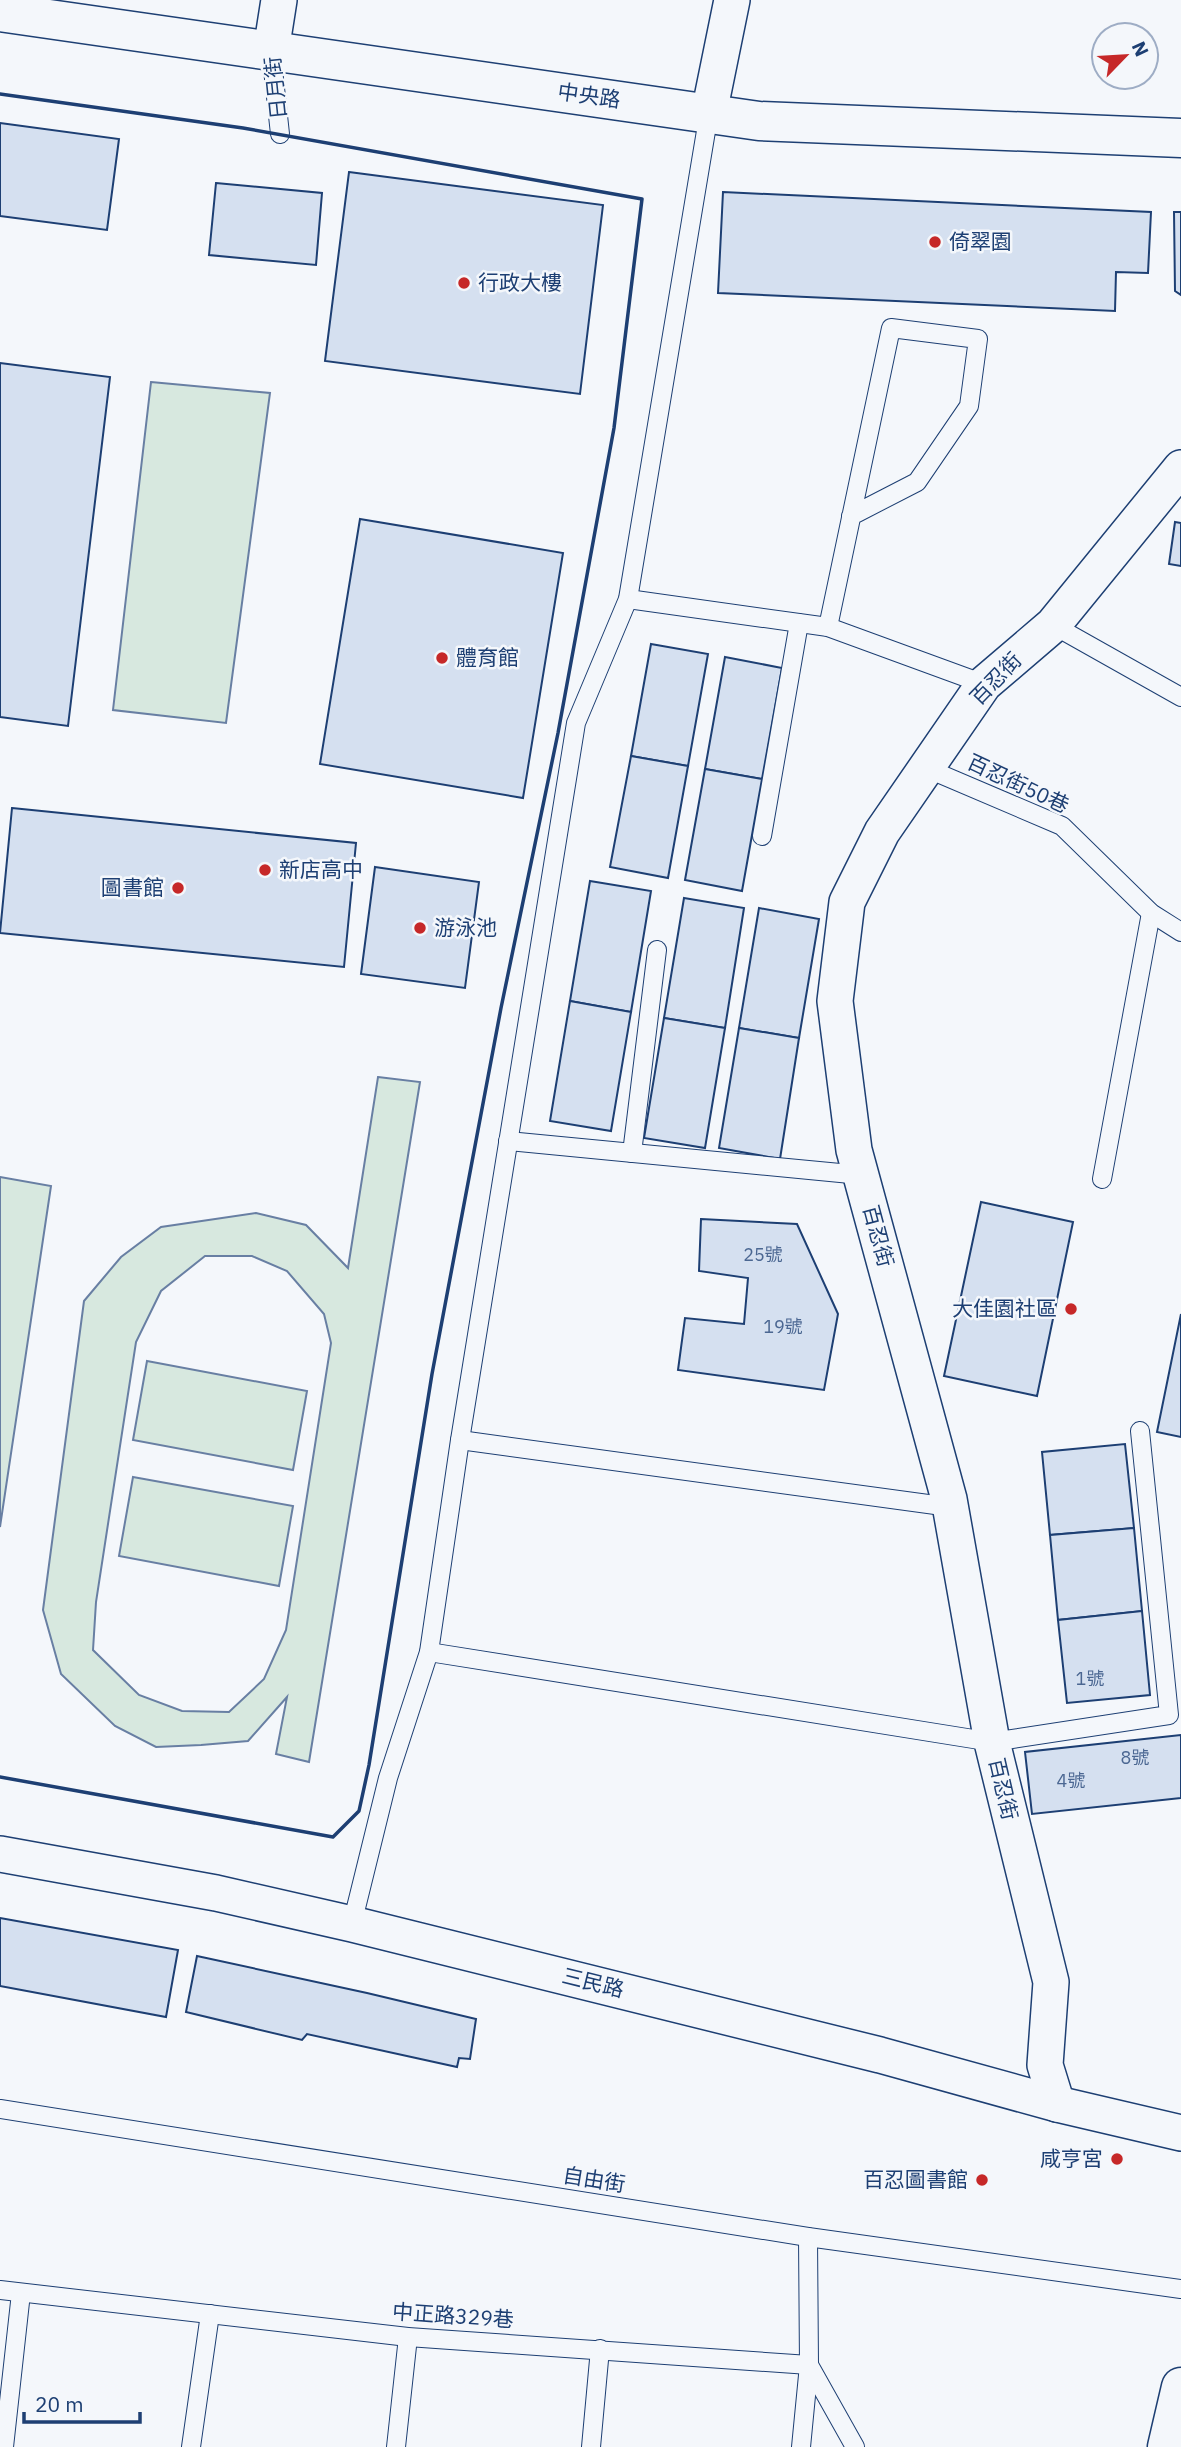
<svg xmlns="http://www.w3.org/2000/svg" width="1181" height="2447" font-family="'IBM Plex Sans','Noto Sans TC',sans-serif">
  <rect width="100%" height="100%" fill="#f4f7fb"/>
  <!-- green -->
  <g fill="#d7e8df" stroke="#687fa3" stroke-width="2" fill-rule="evenodd">
    <polygon points="151,382 270,393 226,723 113,710"/>
    <path d="M 378,1077 L 420,1082 L 309,1762 L 276,1754 L 287,1697 L 248,1741 L 201,1745 L 156,1747 L 115,1726 L 61,1674 L 43,1610 L 84,1301 L 121,1257 L 161,1227 L 256,1213 L 306,1225 L 348,1268 ZM 205,1256 L 252,1256 L 287,1271 L 324,1314 L 331,1343 L 286,1630 L 264,1679 L 229,1712 L 182,1711 L 139,1695 L 93,1650 L 96,1602 L 136,1342 L 161,1291 Z"/>
    <polygon points="0,1177 51,1186 0,1527"/>
    <polygon points="147,1361 307,1391 293,1470 133,1440"/>
    <polygon points="133,1477 293,1506 279,1586 119,1556"/>
  </g>
  <!-- building -->
  <g fill="#d5e0f0" stroke="#1d3f73" stroke-width="2">
    <polygon points="0,123 119,139 107,230 0,216"/>
    <polygon points="349,172 603,205 580,394 325,361"/>
    <polygon points="216,183 322,193 316,265 209,255"/>
    <polygon points="723,192 1151,212 1148,273 1116,272 1115,311 718,293"/>
    <polygon points="1174,212 1181,212 1181,295 1175,291"/>
    <polygon points="0,363 110,377 68,726 0,717"/>
    <polygon points="360,519 563,553 523,798 320,764"/>
    <polygon points="1175,522 1181,523 1181,566 1169,564"/>
    <polygon points="651,644 708,654 688,766 631,756"/>
    <polygon points="725,657 782,668 762,779 705,769"/>
    <polygon points="631,756 688,766 668,878 610,867"/>
    <polygon points="705,769 762,779 742,891 685,880"/>
    <polygon points="12,808 356,843 344,967 0,933"/>
    <polygon points="375,867 479,882 465,988 361,974"/>
    <polygon points="590,881 651,891 631,1012 570,1001"/>
    <polygon points="684,898 744,908 725,1028 664,1018"/>
    <polygon points="759,908 819,919 799,1038 739,1028"/>
    <polygon points="570,1001 631,1012 611,1131 550,1121"/>
    <polygon points="664,1018 725,1028 705,1148 644,1138"/>
    <polygon points="739,1028 799,1038 780,1159 719,1148"/>
    <polygon points="981,1202 1073,1222 1037,1396 944,1376"/>
    <polygon points="701,1219 797,1224 838,1314 824,1390 678,1370 685,1318 744,1324 748,1278 699,1271"/>
    <polygon points="1181,1314 1181,1437 1157,1432"/>
    <polygon points="1125,1444 1134,1528 1050,1535 1042,1452"/>
    <polygon points="1134,1528 1142,1611 1058,1620 1050,1535"/>
    <polygon points="1142,1611 1150,1695 1067,1703 1058,1620"/>
    <polygon points="1181,1735 1181,1798 1032,1814 1025,1752"/>
    <polygon points="0,1918 178,1950 166,2017 0,1986"/>
    <polygon points="197,1956 367,1993 476,2019 470,2059 459,2058 457,2067 307,2034 302,2040 186,2012"/>
  </g>
  <g fill="none" stroke-linecap="round" stroke-linejoin="round">
    <!-- service casing -->
    <g stroke="#1d3f73" stroke-width="20">
      <g id="service">
        <polyline points="271,51 280,134"/>
        <polyline points="628,599 828,627 984,684"/>
        <polyline points="1053,625 1181,697"/>
        <polyline points="828,627 891,328 978,339 969,406 917,482 851,516"/>
        <polyline points="926,768 1062,826 1151,913 1181,932"/>
        <polyline points="762,836 799,623"/>
        <polyline points="508,1141 861,1175"/>
        <polyline points="632,1153 657,950"/>
        <polyline points="1102,1179 1151,913"/>
        <polyline points="460,1440 950,1507"/>
        <polyline points="429,1652 992,1742 1169,1715 1140,1431"/>
        <polyline points="352,1924 388,1778 429,1652 460,1440 576,723 628,599 709,113"/>
        <polyline points="0,2109 808,2237 1181,2289"/>
        <polyline points="0,2290 408,2337 809,2365 855,2447"/>
        <polyline points="4,2447 21,2293"/>
        <polyline points="191,2447 210,2314"/>
        <polyline points="396,2447 408,2337"/>
        <polyline points="591,2447 600,2349"/>
        <polyline points="801,2447 809,2365 808,2237"/>
      </g>
    </g>
    <!-- minor casing -->
    <g stroke="#1d3f73" stroke-width="38">
      <g id="minor">
        <polyline points="271,51 279,0"/>
        <polyline points="709,113 732,0"/>
        <polyline points="0,1854 216,1893 352,1924 880,2055 1057,2104 1181,2133"/>
        <polyline points="1057,2104 1045,2065 1051,1982 992,1742 949,1499 854,1150 835,1001 847,902 882,832 984,684 1053,625 1181,468"/>
      </g>
    </g>
    <!-- tertiary casing -->
    <g stroke="#1d3f73" stroke-width="41">
      <g id="tertiary">
        <polyline points="0,12 759,121 1181,138"/>
        <polyline points="1167,2447 1181,2387"/>
      </g>
    </g>
    <!-- service -->
    <use href="#service" stroke="#f4f7fb" stroke-width="18"/>
    <!-- minor -->
    <use href="#minor" stroke="#f4f7fb" stroke-width="35"/>
    <!-- tertiary -->
    <use href="#tertiary" stroke="#f4f7fb" stroke-width="38"/>
    <!-- wall -->
    <polyline stroke="#1d3f73" stroke-width="3.5" points="0,94 243,128 642,199 614,428 558,733 501,1008 432,1374 369,1765 359,1811 333,1837 0,1777"/>
  </g>
  <!-- markers -->
  <g fill="#c62828" stroke="#f4f7fb" stroke-width="2.5">
    <circle cx="935" cy="242" r="7"/>
    <circle cx="464" cy="283" r="7"/>
    <circle cx="442" cy="658" r="7"/>
    <circle cx="265" cy="870" r="7"/>
    <circle cx="178" cy="888" r="7"/>
    <circle cx="420" cy="928" r="7"/>
    <circle cx="1071" cy="1309" r="7"/>
    <circle cx="1117" cy="2159" r="7"/>
    <circle cx="982" cy="2180" r="7"/>
  </g>
  <g text-anchor="middle" stroke-width="5" stroke-linejoin="round" paint-order="stroke">
    <!-- number labels -->
    <g font-size="18" fill="#4b6792">
      <text x="763" y="1261">25號</text>
      <text x="783" y="1333">19號</text>
      <text x="1090" y="1685">1號</text>
      <text x="1135" y="1764">8號</text>
      <text x="1071" y="1787">4號</text>
    </g>
    <!-- street labels -->
    <g font-size="21" fill="#1d3f73" stroke="#f4f7fb">
      <text transform="translate(276 88) rotate(-96)" y="7">日月街</text>
      <text transform="translate(589 96) rotate(8)" y="7">中央路</text>
      <text transform="translate(996 679) rotate(-46)" y="7">百忍街</text>
      <text transform="translate(1018 784) rotate(25)" y="7">百忍街50巷</text>
      <text transform="translate(878 1236) rotate(75)" y="7">百忍街</text>
      <text transform="translate(1003 1789) rotate(77)" y="7">百忍街</text>
      <text transform="translate(593 1983) rotate(14)" y="7">三民路</text>
      <text transform="translate(594 2180) rotate(9)" y="7">自由街</text>
      <text transform="translate(453 2316) rotate(4)" y="7">中正路329巷</text>
    </g>
    <!-- poi labels -->
    <g font-size="21" fill="#1d3f73" stroke="#f4f7fb" text-anchor="start">
      <text x="949" y="249">倚翠園</text>
      <text x="478" y="290">行政大樓</text>
      <text x="456" y="665">體育館</text>
      <text x="279" y="877">新店高中</text>
      <text x="164" y="895" text-anchor="end">圖書館</text>
      <text x="434" y="935">游泳池</text>
      <text x="1057" y="1316" text-anchor="end">大佳園社區</text>
      <text x="1103" y="2166" text-anchor="end">咸亨宮</text>
      <text x="968" y="2187" text-anchor="end">百忍圖書館</text>
    </g>
  </g>
  <!-- north arrow -->
  <g transform="translate(1125 56) rotate(65)"><circle r="33" fill="#f4f7fb" stroke="#9eadc5" stroke-width="2"/>
  <path d="M0-5L12 26L0 18L-12 26Z" fill="#c62828"/>
  <text y="-10" font-size="19" font-weight="bold" text-anchor="middle" fill="#1d3f73">N</text>
  </g>
  <!-- scale -->
  <path d="M24 2412v10h116v-10" fill="none" stroke="#1d3f73" stroke-width="3.5"/>
  <text x="35" y="2412" font-size="21" fill="#1d3f73" stroke="#f4f7fb" stroke-width="5" paint-order="stroke">20 m</text>
</svg>
